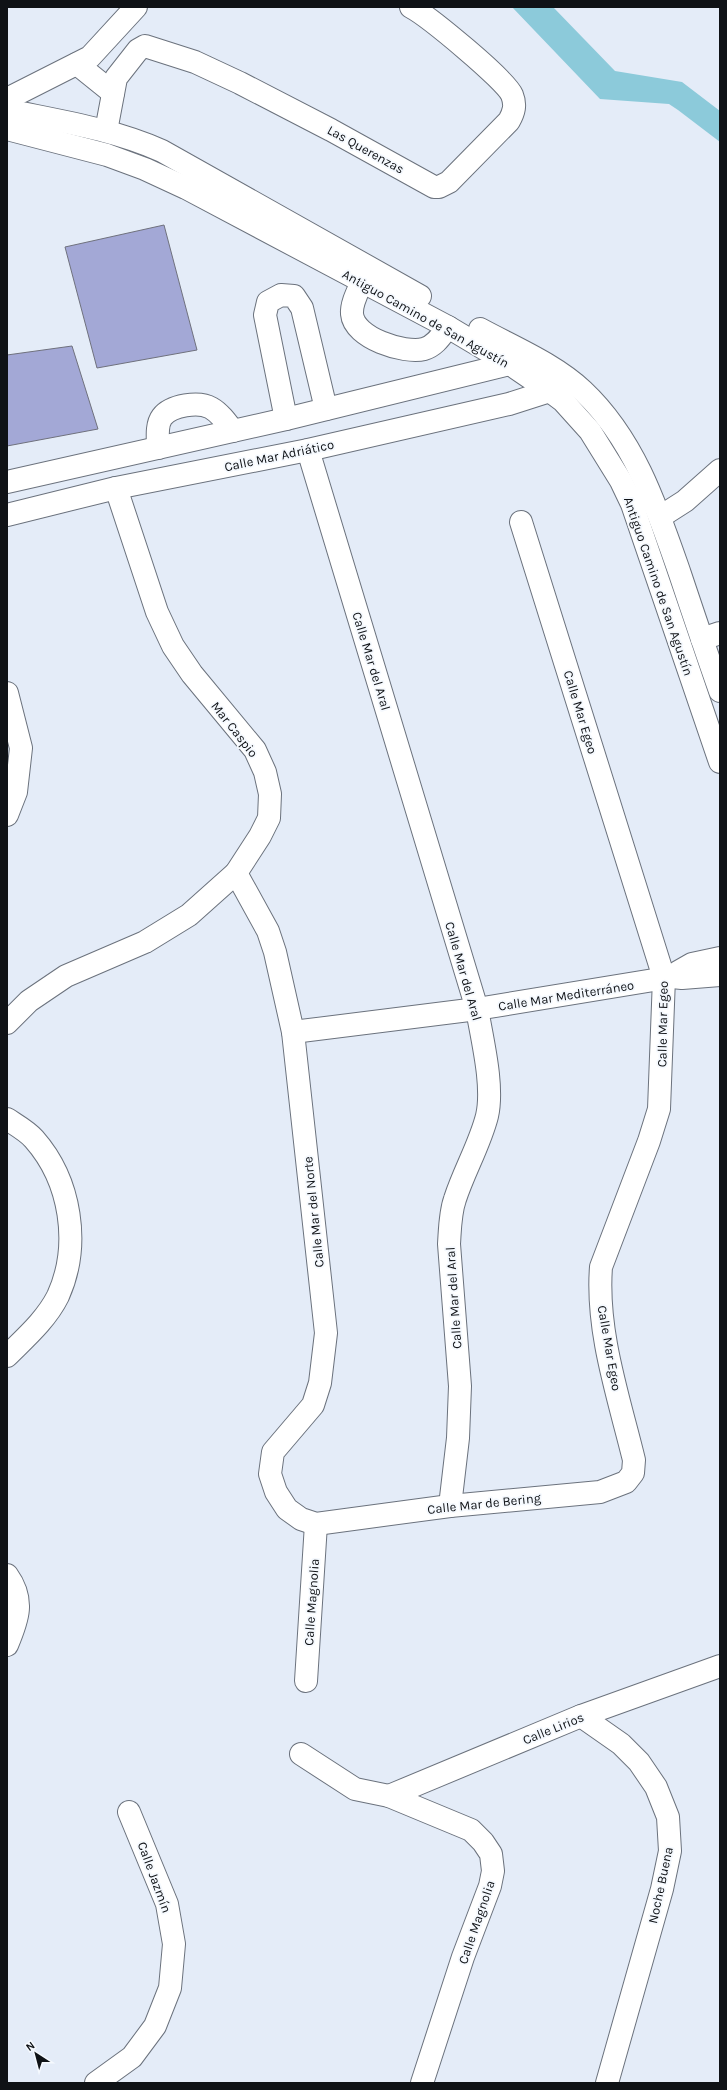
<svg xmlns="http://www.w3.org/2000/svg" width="727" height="2090" font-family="Karla,sans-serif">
  <rect width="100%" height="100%" fill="#e4ecf8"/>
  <!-- water -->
  <polygon fill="#8ccada" points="512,7 553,7 615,71 682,82 720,111 720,142 678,110 669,104 600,99"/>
  <!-- building -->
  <g fill="#a3a8d6" stroke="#6f717d">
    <polygon points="164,225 197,350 97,368 65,247"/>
    <polygon points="72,346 98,429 7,446 7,355"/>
  </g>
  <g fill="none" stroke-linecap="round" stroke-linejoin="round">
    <!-- minor casing -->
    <g stroke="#6b727d" stroke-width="24">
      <g id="minor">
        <polyline points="77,64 113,93"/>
        <polyline points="7,99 90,57 136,7"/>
        <path d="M 7,110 C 59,121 113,129 162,151 L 420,296"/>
        <polyline points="7,129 107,155 145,169 186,188 448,327 510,364 551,392 563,401 590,431 621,481 632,504 720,762"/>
        <path d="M 106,131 L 116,78 L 138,50 L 145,46 L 195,62 L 240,83 L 331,130 L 434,187 L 439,187 L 449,182 L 509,121 C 514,112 516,105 512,95 C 506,80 428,16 411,7"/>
        <path d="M 362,282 C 358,291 351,304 352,314 C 354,338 404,354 424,349 C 435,346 441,336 448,327"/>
        <path d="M 480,329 C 515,348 554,364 583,391 C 635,440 657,508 680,574 C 693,613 706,652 720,691"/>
        <polyline points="286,419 265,315 268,302 281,295 294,296 302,308 326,409"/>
        <path d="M 158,448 C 158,439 156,425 162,417 C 171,405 199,401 211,408 C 220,413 227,423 233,431"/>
        <path d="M 308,450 L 477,1009 C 482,1039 494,1086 487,1116 C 480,1144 464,1171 455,1199 C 450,1213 450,1229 449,1244 L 460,1386 L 458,1438 L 450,1506"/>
        <polyline points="7,482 286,419 510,364"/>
        <polyline points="7,515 116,488 308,450 509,404 559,388"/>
        <polyline points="660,517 685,501 720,470"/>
        <polyline points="702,639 720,633"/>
        <polyline points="7,693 21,748 16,792 7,815"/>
        <path d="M 236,873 L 268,931 L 275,952 L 293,1032 L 326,1333 L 320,1383 L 313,1405 L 273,1452 L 270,1474 L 276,1492 L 287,1509 L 301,1519 L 316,1524 L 450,1506 L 600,1492 L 626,1482 L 633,1473 L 634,1460 C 619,1398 596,1332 601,1267 L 649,1141 L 659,1109 L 664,978 L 521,522"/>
        <polyline points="678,972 692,964 720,958"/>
        <polyline points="7,1023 29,1001 66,976 145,942 189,915 236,873 260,836 269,818 270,794 265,772 255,750 192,674 173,646 157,612 116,488"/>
        <polyline points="293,1032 477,1009 672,977 682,978 720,975"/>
        <path d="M 7,1119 C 16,1125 27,1131 34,1139 C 71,1181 81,1245 58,1296 C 46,1320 25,1338 7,1356"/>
        <path d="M 7,1575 C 25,1600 18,1619 7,1645"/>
        <polyline points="306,1681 316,1524"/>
        <polyline points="581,1716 621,1744 639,1762 656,1787 668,1817 670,1851 662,1889 607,2083"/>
        <polyline points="301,1754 355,1789 389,1796 471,1830 483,1842 491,1854 493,1871 490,1886 463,1957 422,2083"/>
        <polyline points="389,1796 581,1716 720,1666"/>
        <polyline points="96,2083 132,2057 155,2026 170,1988 174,1944 167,1904 129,1812"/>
      </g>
    </g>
    <!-- minor -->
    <use href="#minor" stroke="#fff" stroke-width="22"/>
  </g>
  <g text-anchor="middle" stroke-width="3.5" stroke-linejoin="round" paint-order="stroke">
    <!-- street labels -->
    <g font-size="13" fill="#0f1216" stroke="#f5f9fe">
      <text transform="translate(366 149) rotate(29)" y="5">Las Querenzas</text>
      <text transform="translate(426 318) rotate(29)" y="5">Antiguo Camino de San Agustín</text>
      <text transform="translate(279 455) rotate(-12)" y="5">Calle Mar Adriático</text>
      <text transform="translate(659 586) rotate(71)" y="5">Antiguo Camino de San Agustín</text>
      <text transform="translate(372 661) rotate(73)" y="5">Calle Mar del Aral</text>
      <text transform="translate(581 712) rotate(73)" y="5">Calle Mar Egeo</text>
      <text transform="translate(235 729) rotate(52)" y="5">Mar Caspio</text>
      <text transform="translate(464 971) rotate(74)" y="5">Calle Mar del Aral</text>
      <text transform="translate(566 995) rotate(-9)" y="5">Calle Mar Mediterráneo</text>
      <text transform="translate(662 1024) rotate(-89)" y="5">Calle Mar Egeo</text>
      <text transform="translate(313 1212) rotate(-96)" y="5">Calle Mar del Norte</text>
      <text transform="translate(453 1298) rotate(-94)" y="5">Calle Mar del Aral</text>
      <text transform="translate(610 1348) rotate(80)" y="5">Calle Mar Egeo</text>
      <text transform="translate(484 1503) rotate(-6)" y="5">Calle Mar de Bering</text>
      <text transform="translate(311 1602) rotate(-86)" y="5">Calle Magnolia</text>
      <text transform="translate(553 1728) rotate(-22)" y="5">Calle Lirios</text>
      <text transform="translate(155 1877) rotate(70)" y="5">Calle Jazmín</text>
      <text transform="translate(660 1885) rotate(-78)" y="5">Noche Buena</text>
      <text transform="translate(476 1922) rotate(-71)" y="5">Calle Magnolia</text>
    </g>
  </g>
  <!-- border -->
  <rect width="727" height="2090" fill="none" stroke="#0f1216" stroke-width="16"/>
  <!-- north arrow -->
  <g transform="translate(36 2054) rotate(324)" stroke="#f5f9fe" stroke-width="3" paint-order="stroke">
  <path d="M0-3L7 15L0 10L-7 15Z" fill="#0f1216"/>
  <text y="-6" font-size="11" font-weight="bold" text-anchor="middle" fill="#0f1216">N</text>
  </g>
</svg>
